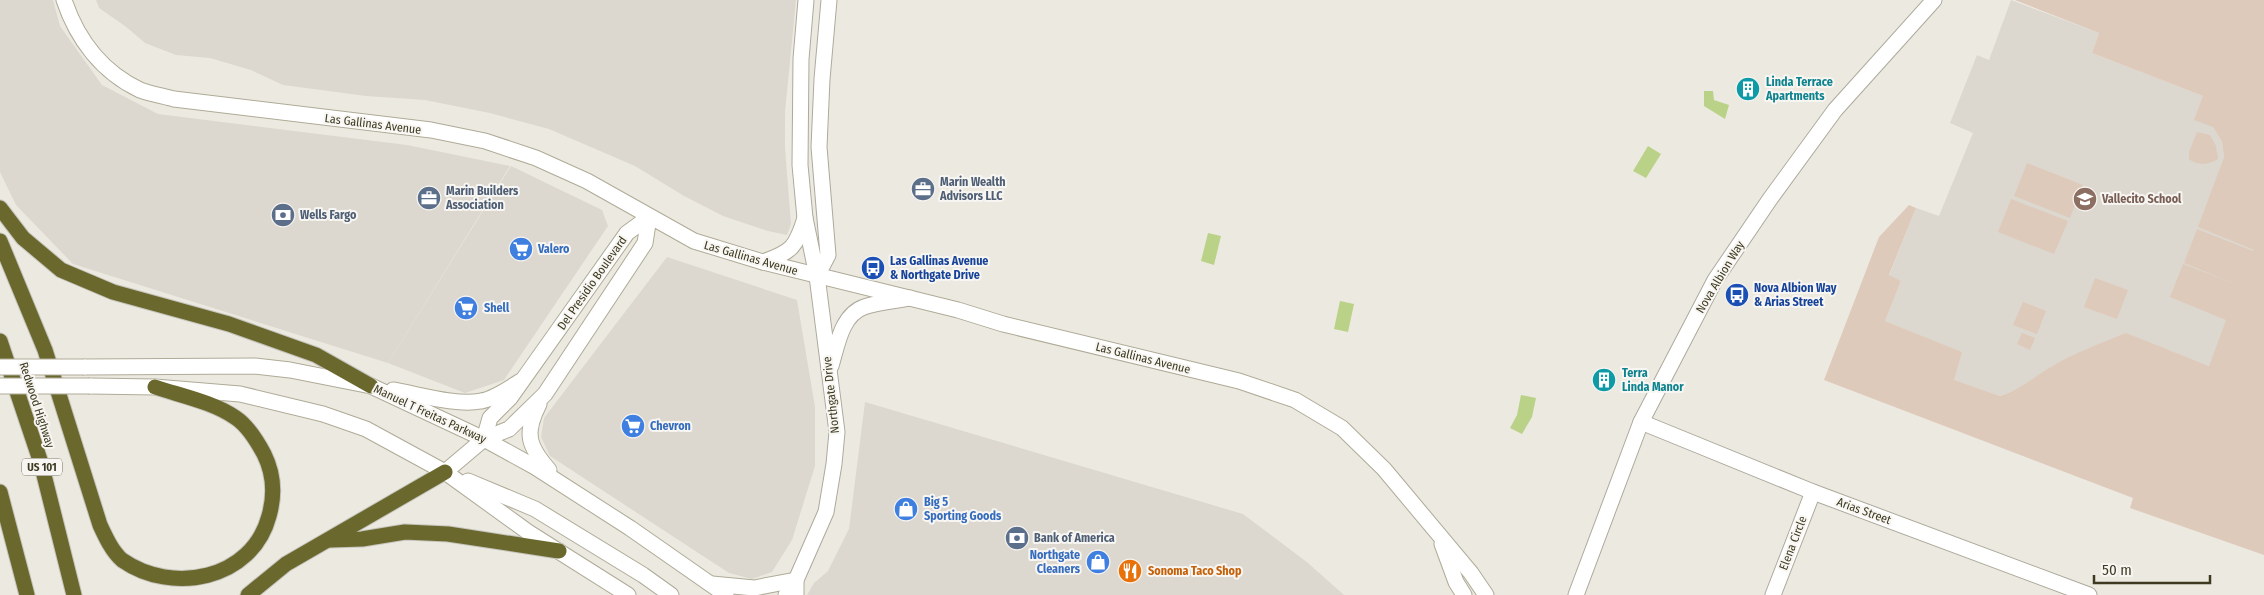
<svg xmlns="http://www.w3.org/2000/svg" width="2264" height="595" font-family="'Fira Sans Condensed',sans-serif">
  <rect width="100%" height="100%" fill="#ece9e1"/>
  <!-- built -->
  <g fill="#dcd8cf">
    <polygon points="0,0 53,0 60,26 102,85 158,114 407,145 510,166 388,363 73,264 16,205 0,172"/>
    <polygon points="96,0 796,0 785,112 785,148 791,224 787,235 768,231 723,216 684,196 635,166 549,129 490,113 425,100 366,96 283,85 251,70 210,58 176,55 145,43 125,26 99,8"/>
    <polygon points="2011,0 2099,33 2092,53 2203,96 2213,127 2222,142 2224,157 2211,194 2264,224 2209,366 2126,334 2052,366 2027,385 2000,396 1953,380 1961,352 1885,321 1901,281 1889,276 1916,208 1939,216 1973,133 1950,123 1977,55 1989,60"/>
    <polygon points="511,166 602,210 608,226 504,380 465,393 388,363"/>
    <polygon points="667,257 797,300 815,407 815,466 792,540 772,572 752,579 729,573 550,456 541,437 544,418"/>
    <polygon points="865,402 1243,514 1308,563 1344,595 807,595 814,583 828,571 849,529"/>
  </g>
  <!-- green -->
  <g fill="#decaba">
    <path d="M 2015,0 L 2264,0 L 2264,555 L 2130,508 L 2133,498 L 1824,380 L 1879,237 L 1909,205 L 1916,208 L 1889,275 L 1901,281 L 1885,321 L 1962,352 L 1954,380 L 2000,396 C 2022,389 2035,376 2054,365 C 2077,352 2101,343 2126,333 L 2209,366 L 2226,320 L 2170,297 L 2183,264 L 2240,286 L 2184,263 L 2197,229 L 2253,251 L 2254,250 L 2198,227 L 2224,157 L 2222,142 L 2213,127 L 2194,120 L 2203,96 L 2092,53 L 2099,33 Z"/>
    <path d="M 2197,132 L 2210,135 L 2216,146 L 2218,159 C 2209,165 2198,166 2189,159 L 2189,152 Z"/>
    <polygon points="2027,163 2083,185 2070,218 2014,196"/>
    <polygon points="2011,199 2068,221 2054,254 1998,232"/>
    <polygon points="2095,278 2128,290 2117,319 2084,307"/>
    <polygon points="2023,302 2046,311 2037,334 2013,325"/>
    <polygon points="2022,333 2035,338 2030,350 2017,344"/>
  </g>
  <!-- water -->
  <g fill="#bad288">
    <polygon points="1704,91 1713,91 1714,100 1729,105 1725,119 1704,106"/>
    <polygon points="1648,146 1661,154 1646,178 1633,171"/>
    <polygon points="1208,233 1221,236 1214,265 1201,261"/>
    <polygon points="1340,301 1354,304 1348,332 1334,329"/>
    <polygon points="1521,395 1536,398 1532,417 1522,434 1510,428 1517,415"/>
  </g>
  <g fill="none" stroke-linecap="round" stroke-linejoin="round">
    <!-- minor casing -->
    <g stroke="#adaa9c" stroke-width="17">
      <g id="minor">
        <polyline points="1641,422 1813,492 2089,595"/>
        <polyline points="1576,595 1641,422 1715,280 1770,199 1835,110 1934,0"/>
        <polyline points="1773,595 1813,492"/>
      </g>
    </g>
    <!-- tertiary casing -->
    <g stroke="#adaa9c" stroke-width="17">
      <g id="tertiary">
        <polyline points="817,276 828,255 819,147 822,79 829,0"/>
        <path d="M 831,366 C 837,347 841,315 864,307 C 878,302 895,301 910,298"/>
        <polyline points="786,595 796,580 826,512 834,464 837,432 817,276 805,218 800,165 801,59 806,0"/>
      </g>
    </g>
    <!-- secondary casing -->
    <g stroke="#afab97" stroke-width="17">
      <g id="secondary">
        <path d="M 64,0 C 77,39 102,72 140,90 C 151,94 163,96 174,99 L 431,130 L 485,141 L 536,158 L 587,181 L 694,241 L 763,262 L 958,310 L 1003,324 L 1239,381 L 1295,400 L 1342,428 L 1384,469 L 1471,573 L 1486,595"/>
        <path d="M 763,262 C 792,252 796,247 805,218"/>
        <polyline points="84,367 255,366 290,370 371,386 484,439 535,467 630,528 726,595"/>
        <polyline points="90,386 155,387 240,394 323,414 366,429 445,472 528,532 628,595"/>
        <path d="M 393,390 C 418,394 456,406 481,401 C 494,399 508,389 519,382"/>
        <path d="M 539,404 C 524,433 528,446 549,470"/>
        <polyline points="484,439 490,418 510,398 627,233 649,217"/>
        <polyline points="445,472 484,439 509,429 545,394 645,243 649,217"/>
        <polyline points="468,481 535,509 643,575 671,595"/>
        <polyline points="1442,544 1456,582 1464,595"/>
        <polyline points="712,584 754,588 796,580 796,595"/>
      </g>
    </g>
    <!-- motorway casing -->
    <g stroke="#c5c4bc" stroke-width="17">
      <g id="motorway">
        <polyline points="0,208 23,238 61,270 113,292 229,324 316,355 371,386"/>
        <path d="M 0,241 L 45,350 L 100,525 C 106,538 112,551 122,560 C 172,595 252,580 269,516 C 275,495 274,474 264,454 C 257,441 248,426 236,418 C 213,402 182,396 155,387"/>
        <polyline points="0,341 41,463 74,595"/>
        <polyline points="0,492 27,595"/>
        <polyline points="330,540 362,539 405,532 448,534 559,551"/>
        <polyline points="248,595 286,564 445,472"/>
      </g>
    </g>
    <!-- minor -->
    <use href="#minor" stroke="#fff" stroke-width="15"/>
    <!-- tertiary -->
    <use href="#tertiary" stroke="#fff" stroke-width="15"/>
    <!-- secondary -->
    <use href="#secondary" stroke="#fff" stroke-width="15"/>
    <!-- motorway -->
    <use href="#motorway" stroke="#6a682d" stroke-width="15"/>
    <!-- secondary-bridge casing -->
    <g stroke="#afab97" stroke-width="17" stroke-linecap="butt">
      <g id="secondary-bridge">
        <polyline points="0,367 84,367"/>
        <polyline points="0,386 90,386"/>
      </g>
    </g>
    <!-- secondary-bridge -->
    <use href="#secondary-bridge" stroke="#fff" stroke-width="15"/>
  </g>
  <!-- icons -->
  <defs>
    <g id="building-disc" transform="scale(1.25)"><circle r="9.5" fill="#0f9aa8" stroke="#f8f6f2"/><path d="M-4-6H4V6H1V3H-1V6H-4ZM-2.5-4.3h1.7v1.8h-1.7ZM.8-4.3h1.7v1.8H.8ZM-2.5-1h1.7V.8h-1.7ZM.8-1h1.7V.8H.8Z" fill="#fff"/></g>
    <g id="office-disc" transform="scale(1.25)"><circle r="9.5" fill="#5c6f8a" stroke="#f8f6f2"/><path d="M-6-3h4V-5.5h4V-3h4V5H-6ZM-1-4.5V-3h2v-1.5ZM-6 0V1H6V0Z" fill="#fff"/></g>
    <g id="school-disc" transform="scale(1.25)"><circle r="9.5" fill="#8d6e63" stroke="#f8f6f2"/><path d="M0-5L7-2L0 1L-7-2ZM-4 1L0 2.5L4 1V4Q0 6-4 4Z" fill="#fff"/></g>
    <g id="bank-disc" transform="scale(1.25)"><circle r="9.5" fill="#5c6f8a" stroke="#f8f6f2"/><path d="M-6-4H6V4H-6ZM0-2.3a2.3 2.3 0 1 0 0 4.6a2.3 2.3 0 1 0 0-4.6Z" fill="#fff"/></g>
    <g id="supermarket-disc" transform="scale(1.25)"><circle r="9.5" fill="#3f7fe0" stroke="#f8f6f2"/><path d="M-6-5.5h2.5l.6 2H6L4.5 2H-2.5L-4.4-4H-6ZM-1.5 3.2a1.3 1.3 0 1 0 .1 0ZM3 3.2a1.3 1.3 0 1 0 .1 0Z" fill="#fff"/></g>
    <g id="bus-disc" transform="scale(1.25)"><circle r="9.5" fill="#1a4fb4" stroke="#f8f6f2"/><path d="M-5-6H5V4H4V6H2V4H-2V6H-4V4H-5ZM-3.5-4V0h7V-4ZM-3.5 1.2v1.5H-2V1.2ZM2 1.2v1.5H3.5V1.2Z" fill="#fff"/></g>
    <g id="shop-disc" transform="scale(1.25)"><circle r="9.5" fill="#3f7fe0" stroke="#f8f6f2"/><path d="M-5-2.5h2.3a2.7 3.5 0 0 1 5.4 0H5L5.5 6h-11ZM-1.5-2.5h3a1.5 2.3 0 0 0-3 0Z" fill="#fff"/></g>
    <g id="restaurant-disc" transform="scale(1.25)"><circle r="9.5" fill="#e8710a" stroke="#f8f6f2"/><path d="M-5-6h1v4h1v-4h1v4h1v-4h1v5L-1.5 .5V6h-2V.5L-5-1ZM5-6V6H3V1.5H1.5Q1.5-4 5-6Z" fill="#fff"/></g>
  </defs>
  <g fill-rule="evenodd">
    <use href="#building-disc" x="1748" y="89"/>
    <use href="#office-disc" x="923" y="189"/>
    <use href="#office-disc" x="429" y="198"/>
    <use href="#school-disc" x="2085" y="199"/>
    <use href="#bank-disc" x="283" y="215"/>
    <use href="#supermarket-disc" x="521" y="249"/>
    <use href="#bus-disc" x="873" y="268"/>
    <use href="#bus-disc" x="1737" y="295"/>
    <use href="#supermarket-disc" x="466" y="308"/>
    <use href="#building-disc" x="1604" y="380"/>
    <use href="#supermarket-disc" x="633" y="426"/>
    <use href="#shop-disc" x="906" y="509"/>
    <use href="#bank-disc" x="1017" y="538"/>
    <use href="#shop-disc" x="1098" y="562"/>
    <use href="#restaurant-disc" x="1130" y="571"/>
  </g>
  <g text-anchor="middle" stroke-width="4" stroke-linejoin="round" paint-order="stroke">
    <!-- shield labels -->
    <rect fill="#f8f6f2" stroke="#757260" stroke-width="1" x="22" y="458.5" width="40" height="17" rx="4"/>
    <g font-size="11" font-weight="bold" fill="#3d3a21">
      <text x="42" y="471">US 101</text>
    </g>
    <!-- culture labels -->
    <g font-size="12" font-weight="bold" fill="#0d838f" stroke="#f8f6f2" text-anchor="start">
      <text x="1766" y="86">Linda Terrace<tspan x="1766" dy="14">Apartments</tspan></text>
      <text x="1622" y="377">Terra<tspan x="1622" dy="14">Linda Manor</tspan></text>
    </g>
    <!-- street labels -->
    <g font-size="12" fill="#3d3a21" stroke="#f8f6f2">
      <text transform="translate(373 124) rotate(7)" y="4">Las Gallinas Avenue</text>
      <text transform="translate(751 258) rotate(16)" y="4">Las Gallinas Avenue</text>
      <text transform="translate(1720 277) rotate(-59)" y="4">Nova Albion Way</text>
      <text transform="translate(592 283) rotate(-55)" y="4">Del Presidio Boulevard</text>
      <text transform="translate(1143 358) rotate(14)" y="4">Las Gallinas Avenue</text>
      <text transform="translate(831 395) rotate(-96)" y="4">Northgate Drive</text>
      <text transform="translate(37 405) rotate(72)" y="4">Redwood Highway</text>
      <text transform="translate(430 414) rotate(25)" y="4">Manuel T Freitas Parkway</text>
      <text transform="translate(1864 511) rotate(20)" y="4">Arias Street</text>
      <text transform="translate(1793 543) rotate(-69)" y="4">Elena Circle</text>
    </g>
    <!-- service labels -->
    <g font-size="12" font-weight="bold" fill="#4e5e75" stroke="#f8f6f2" text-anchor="start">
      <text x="940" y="186">Marin Wealth<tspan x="940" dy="14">Advisors LLC</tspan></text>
      <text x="446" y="195">Marin Builders<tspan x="446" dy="14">Association</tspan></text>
      <text x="300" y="219">Wells Fargo</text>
      <text x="1034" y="542">Bank of America</text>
    </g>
    <!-- education labels -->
    <g font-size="12" font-weight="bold" fill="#785e54" stroke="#f8f6f2" text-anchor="start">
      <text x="2102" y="203">Vallecito School</text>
    </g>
    <!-- shop labels -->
    <g font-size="12" font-weight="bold" fill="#366cbe" stroke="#f8f6f2" text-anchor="start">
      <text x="538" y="253">Valero</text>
      <text x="484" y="312">Shell</text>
      <text x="650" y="430">Chevron</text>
      <text x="924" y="506">Big 5<tspan x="924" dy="14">Sporting Goods</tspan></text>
      <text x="1080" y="559" text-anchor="end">Northgate<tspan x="1080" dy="14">Cleaners</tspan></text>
    </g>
    <!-- transit labels -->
    <g font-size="12" font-weight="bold" fill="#164399" stroke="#f8f6f2" text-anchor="start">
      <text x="890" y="265">Las Gallinas Avenue<tspan x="890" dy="14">&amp; Northgate Drive</tspan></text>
      <text x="1754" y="292">Nova Albion Way<tspan x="1754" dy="14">&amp; Arias Street</tspan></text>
    </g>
    <!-- food labels -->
    <g font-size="12" font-weight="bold" fill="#c56008" stroke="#f8f6f2" text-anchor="start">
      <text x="1148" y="575">Sonoma Taco Shop</text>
    </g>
  </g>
  <!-- scale -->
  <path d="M2094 575v8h116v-8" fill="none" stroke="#3d3a21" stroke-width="2.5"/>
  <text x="2102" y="575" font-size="15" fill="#3d3a21" stroke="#f8f6f2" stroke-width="4" paint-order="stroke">50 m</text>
</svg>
